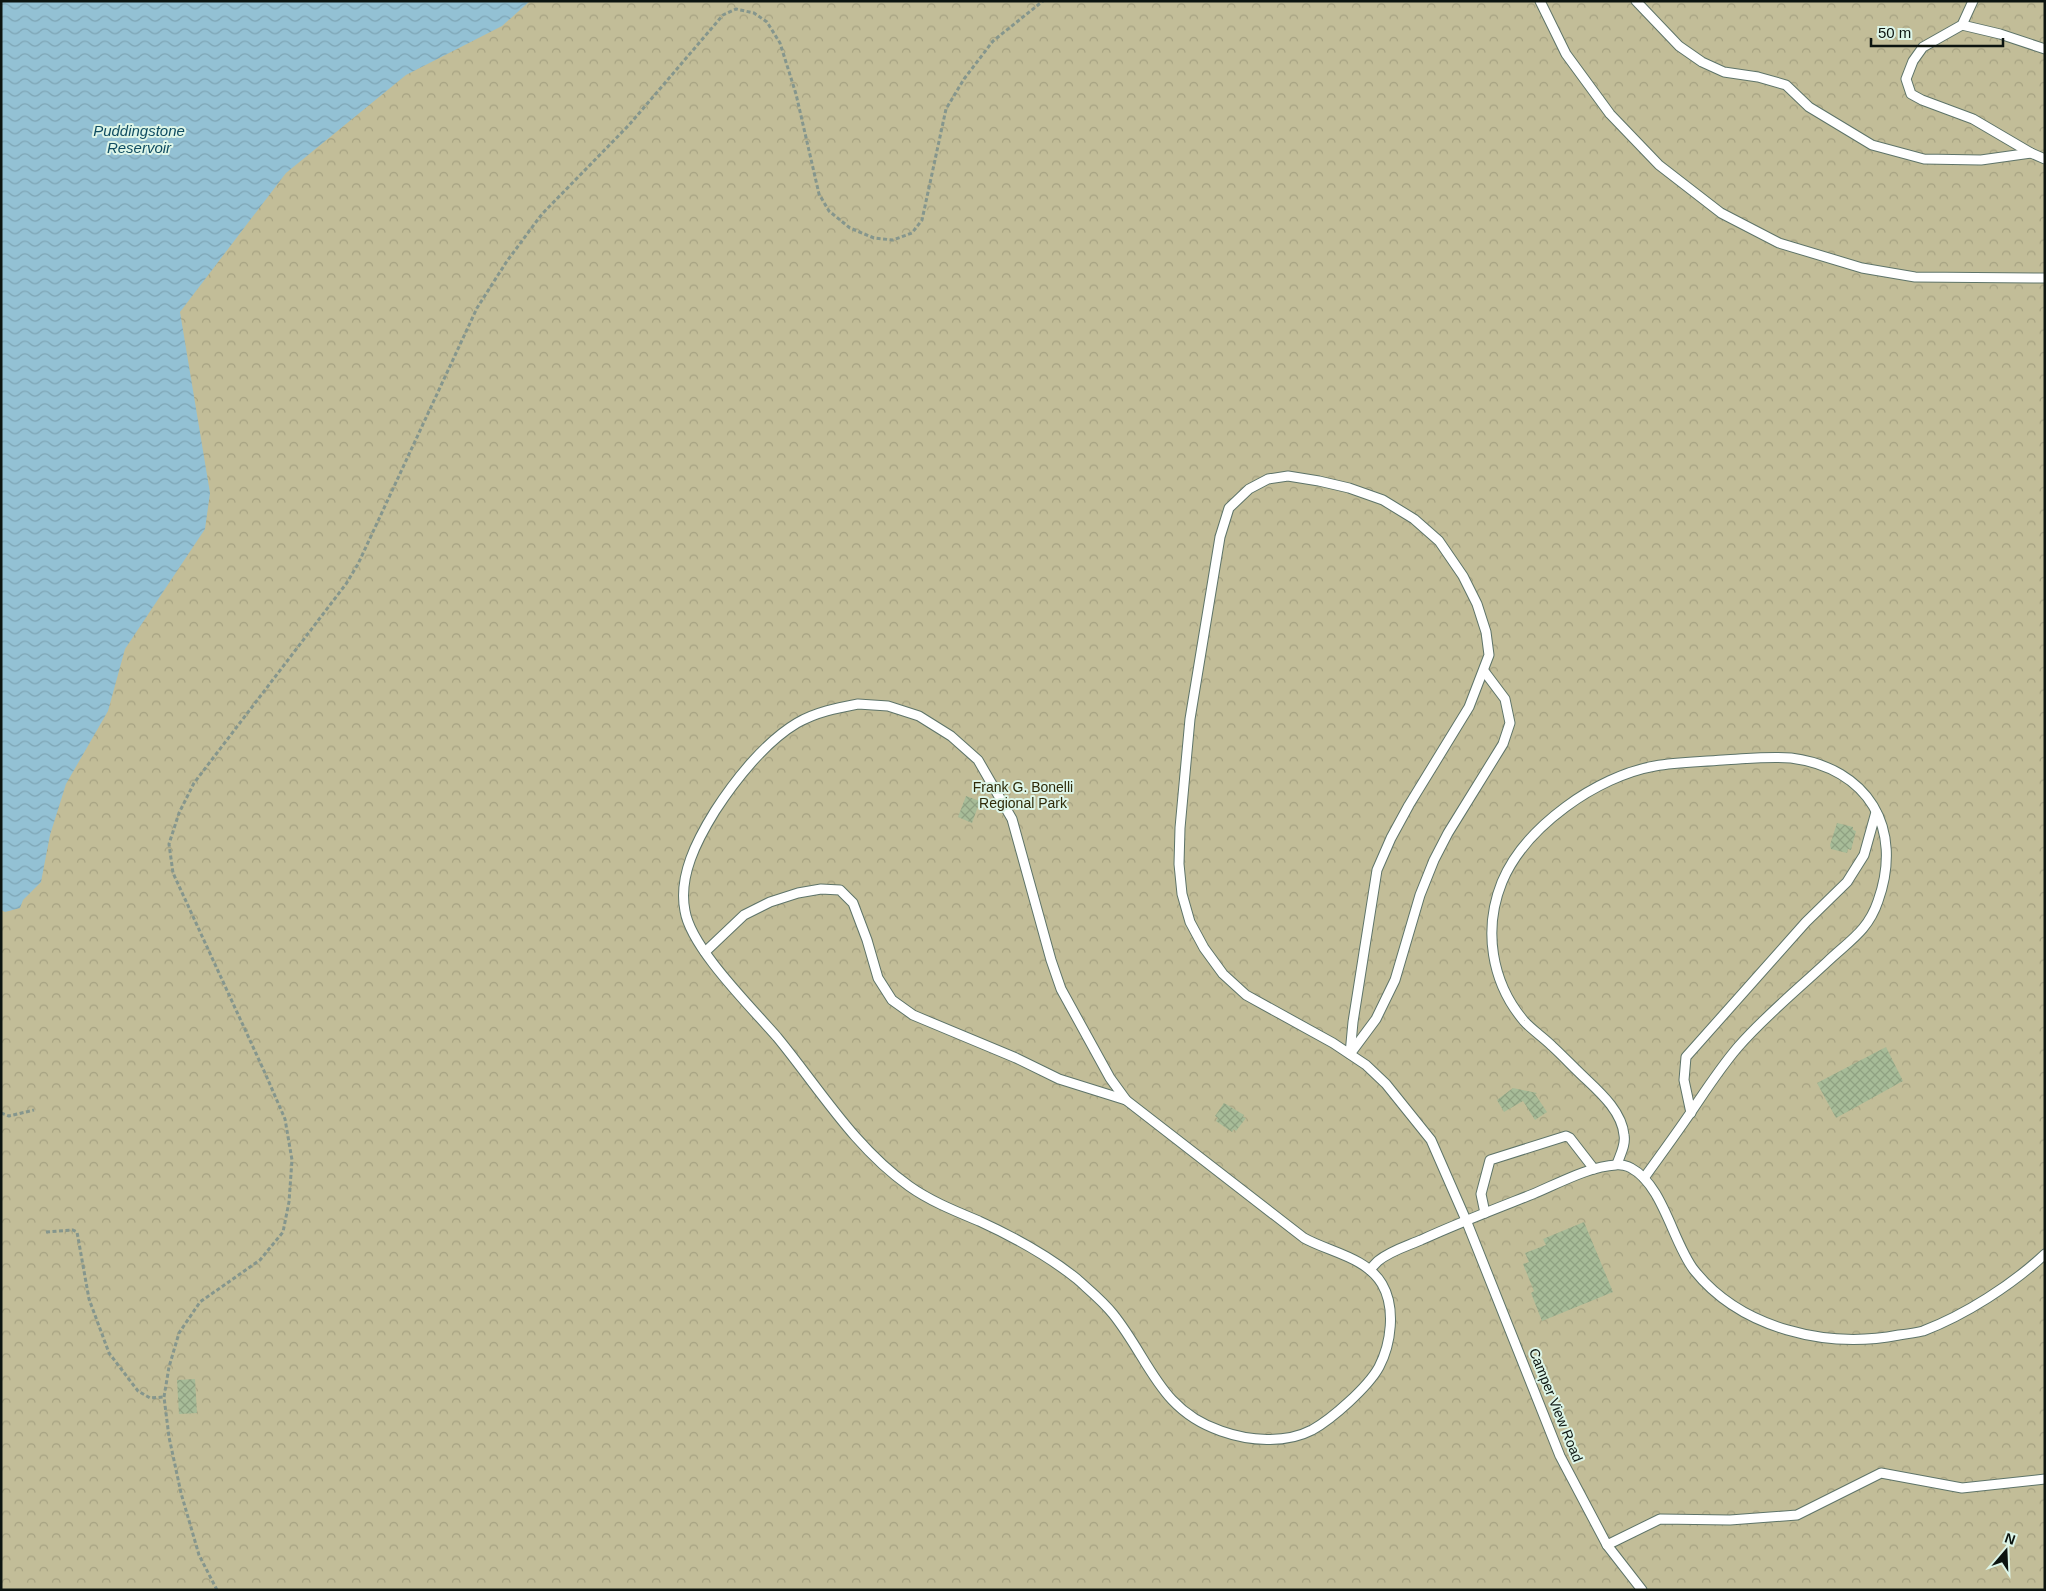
<svg xmlns="http://www.w3.org/2000/svg" width="2046" height="1591" font-family="Arial,sans-serif">
  <defs>
    <pattern id="forest-crowns" width="20" height="18" patternUnits="userSpaceOnUse" patternTransform="scale(1.25)"><rect width="20" height="18" fill="#c2bd98"/><path d="M2 6a3 3 0 1 1 6 0M12 15a3 3 0 1 1 6 0" fill="none" stroke="#a6a282"/></pattern>
    <pattern id="water-waves" width="16" height="10" patternUnits="userSpaceOnUse" patternTransform="scale(1.25)"><rect width="16" height="10" fill="#93c1d4"/><path d="M0 5q4-4 8 0t8 0" fill="none" stroke="#7ea5b5"/></pattern>
    <pattern id="building-cross-hatch" width="8" height="8" patternUnits="userSpaceOnUse" patternTransform="scale(1.25)"><rect width="8" height="8" fill="#a7bc98"/><path d="M0 0l8 8M0 8l8-8" fill="none" stroke="#8fa182"/></pattern>
  </defs>
  <rect width="100%" height="100%" fill="#d0e8db"/>
  <!-- forest -->
  <rect fill="url(#forest-crowns)" x="1" y="1" width="2044" height="1589"/>
  <!-- water -->
  <polygon fill="url(#water-waves)" points="1,1 530,1 502,26 406,75 286,173 180,312 210,493 205,529 125,649 108,711 66,784 50,835 41,882 23,900 20,908 5,912 1,910"/>
  <!-- building -->
  <g fill="url(#building-cross-hatch)">
    <polygon points="966,796 980,801 972,823 958,817"/>
    <polygon points="1837,823 1853,827 1853,830 1856,831 1851,850 1848,849 1847,853 1831,849 1830,845"/>
    <polygon points="1886,1047 1903,1081 1836,1118 1817,1083"/>
    <polygon points="1513,1088 1537,1093 1535,1094 1547,1112 1535,1120 1523,1101 1504,1112 1497,1100"/>
    <polygon points="1224,1103 1244,1115 1243,1117 1246,1118 1236,1131 1234,1129 1232,1132 1216,1121 1218,1118 1215,1116"/>
    <polygon points="1584,1222 1613,1292 1542,1321 1531,1293 1534,1291 1523,1264 1529,1262 1525,1253 1546,1245 1543,1239"/>
    <polygon points="195,1379 197,1413 179,1414 177,1380"/>
  </g>
  <g fill="none" stroke-linecap="round" stroke-linejoin="round">
    <!-- service casing -->
    <g stroke="#5e7469" stroke-width="11">
      <g id="service">
        <polyline points="1540,1 1566,54 1610,114 1659,165 1721,213 1779,243 1862,268 1915,277 2045,278"/>
        <polyline points="1636,1 1679,46 1702,62 1724,72 1758,77 1786,85 1809,107 1872,145 1924,159 1981,160 2031,153 2045,159"/>
        <polyline points="1973,1 1962,25 1923,47 1913,61 1906,79 1911,94 1922,100 1973,119 2031,153"/>
        <polyline points="1962,25 2000,34 2045,49"/>
        <path d="M 858,704 L 888,706 L 919,716 L 951,736 L 978,760 L 1012,819 L 1051,960 L 1061,989 L 1110,1078 L 1126,1100 L 1304,1238 C 1329,1252 1366,1257 1382,1284 C 1396,1308 1391,1344 1379,1367 C 1368,1387 1332,1419 1312,1430 C 1285,1444 1249,1441 1221,1431 C 1159,1410 1150,1360 1113,1314 C 1103,1301 1089,1290 1077,1279 C 1047,1255 1014,1237 979,1221 C 955,1211 930,1201 909,1186 C 854,1147 819,1088 777,1037 C 751,1007 691,948 685,911 C 678,876 697,840 715,811 C 735,780 765,742 797,723 C 816,712 837,708 858,704 Z"/>
        <polyline points="705,952 744,915 770,902 798,893 821,889 840,890 853,903 867,940 878,978 892,1000 913,1015 1016,1058 1059,1079 1126,1100"/>
        <polyline points="1350,1054 1353,1022 1377,870 1391,838 1409,805 1469,707 1489,655 1486,632 1477,604 1463,576 1439,541 1414,519 1383,500 1349,488 1319,481 1288,476 1268,479 1249,489 1229,508 1220,537 1190,719 1180,828 1179,864 1182,894 1190,922 1204,948 1223,974 1246,995 1333,1043 1366,1065 1386,1084 1431,1140 1466,1220 1560,1456 1607,1545 1642,1590"/>
        <polyline points="1350,1054 1376,1019 1395,980 1420,895 1434,860 1448,833 1503,744 1510,723 1505,699 1484,671"/>
        <polyline points="1691,1113 1684,1080 1686,1057 1806,922 1847,882 1864,855 1876,812"/>
        <path d="M 1617,1164 C 1620,1155 1626,1145 1624,1135 C 1622,1113 1603,1095 1587,1080 C 1575,1069 1564,1057 1552,1046 C 1543,1037 1532,1030 1524,1021 C 1491,982 1483,929 1502,882 C 1525,827 1597,776 1655,766 C 1677,762 1700,762 1723,760 C 1745,759 1769,756 1791,758 C 1868,768 1904,828 1878,901 C 1868,931 1849,941 1827,962 C 1797,990 1765,1016 1738,1047 C 1720,1068 1706,1090 1691,1112 C 1676,1134 1660,1156 1644,1178"/>
        <polyline points="1485,1213 1481,1194 1490,1160 1566,1136 1570,1138 1594,1169"/>
        <path d="M 1370,1270 C 1372,1267 1375,1264 1378,1261 C 1390,1251 1407,1246 1421,1240 C 1458,1223 1495,1209 1533,1194 C 1557,1184 1590,1166 1616,1165 C 1620,1164 1628,1166 1631,1168 C 1663,1185 1673,1243 1694,1270 C 1741,1329 1827,1349 1899,1335 C 1907,1334 1915,1333 1923,1331 C 1965,1315 2012,1285 2045,1254"/>
        <polyline points="1607,1545 1660,1519 1730,1520 1797,1515 1881,1473 1962,1488 2045,1479"/>
      </g>
    </g>
    <!-- path -->
    <g stroke="#85968d" stroke-width="3" stroke-dasharray="4 2.5" stroke-linecap="butt">
      <polyline points="1,1113 9,1116 34,1110"/>
      <polyline points="46,1232 73,1230 77,1232 89,1299 109,1353 138,1391 150,1398 164,1397"/>
      <polyline points="217,1590 199,1555 181,1493 169,1437 164,1397 169,1367 179,1333 200,1302 260,1260 283,1232 289,1202 292,1160 285,1119 265,1073 173,873 169,844 179,813 194,783 346,584 358,564 477,308 507,261 542,214 629,125 723,15 736,9 754,13 767,22 780,43 796,94 819,194 829,211 850,228 874,238 893,240 912,233 922,220 946,109 964,79 993,41 1043,1"/>
    </g>
    <!-- service -->
    <use href="#service" stroke="#fff" stroke-width="9"/>
  </g>
  <g text-anchor="middle" stroke-width="4" stroke-linejoin="round" paint-order="stroke">
    <!-- park labels -->
    <g font-size="14" fill="#2f2a08" stroke="#ddf5e8">
      <text x="1023" y="792">Frank G. Bonelli<tspan x="1023" dy="16">Regional Park</tspan></text>
    </g>
    <!-- street labels -->
    <g font-size="14" fill="#0c1410" stroke="#ddf5e8">
      <text transform="translate(1556 1405) rotate(68)" y="5">Camper View Road</text>
    </g>
    <!-- water labels -->
    <g font-size="15" font-style="italic" fill="#0f4c61" stroke="#ddf5e8">
      <text x="139" y="136">Puddingstone<tspan x="139" dy="17">Reservoir</tspan></text>
    </g>
  </g>
  <!-- border -->
  <rect width="2046" height="1591" fill="none" stroke="#0c1410" stroke-width="5"/>
  <!-- north arrow -->
  <g transform="translate(2006 1551) rotate(19)" stroke="#ddf5e8" stroke-width="4" paint-order="stroke">
  <path d="M0-4L9 19L0 12L-9 19Z" fill="#0c1410"/>
  <text y="-8" font-size="14" font-weight="bold" text-anchor="middle" fill="#0c1410">N</text>
  </g>
  <!-- scale -->
  <path d="M1871 38v8h132v-8" fill="none" stroke="#0c1410" stroke-width="2.5"/>
  <text x="1878" y="38" font-size="15" fill="#0c1410" stroke="#ddf5e8" stroke-width="4" paint-order="stroke">50 m</text>
</svg>
